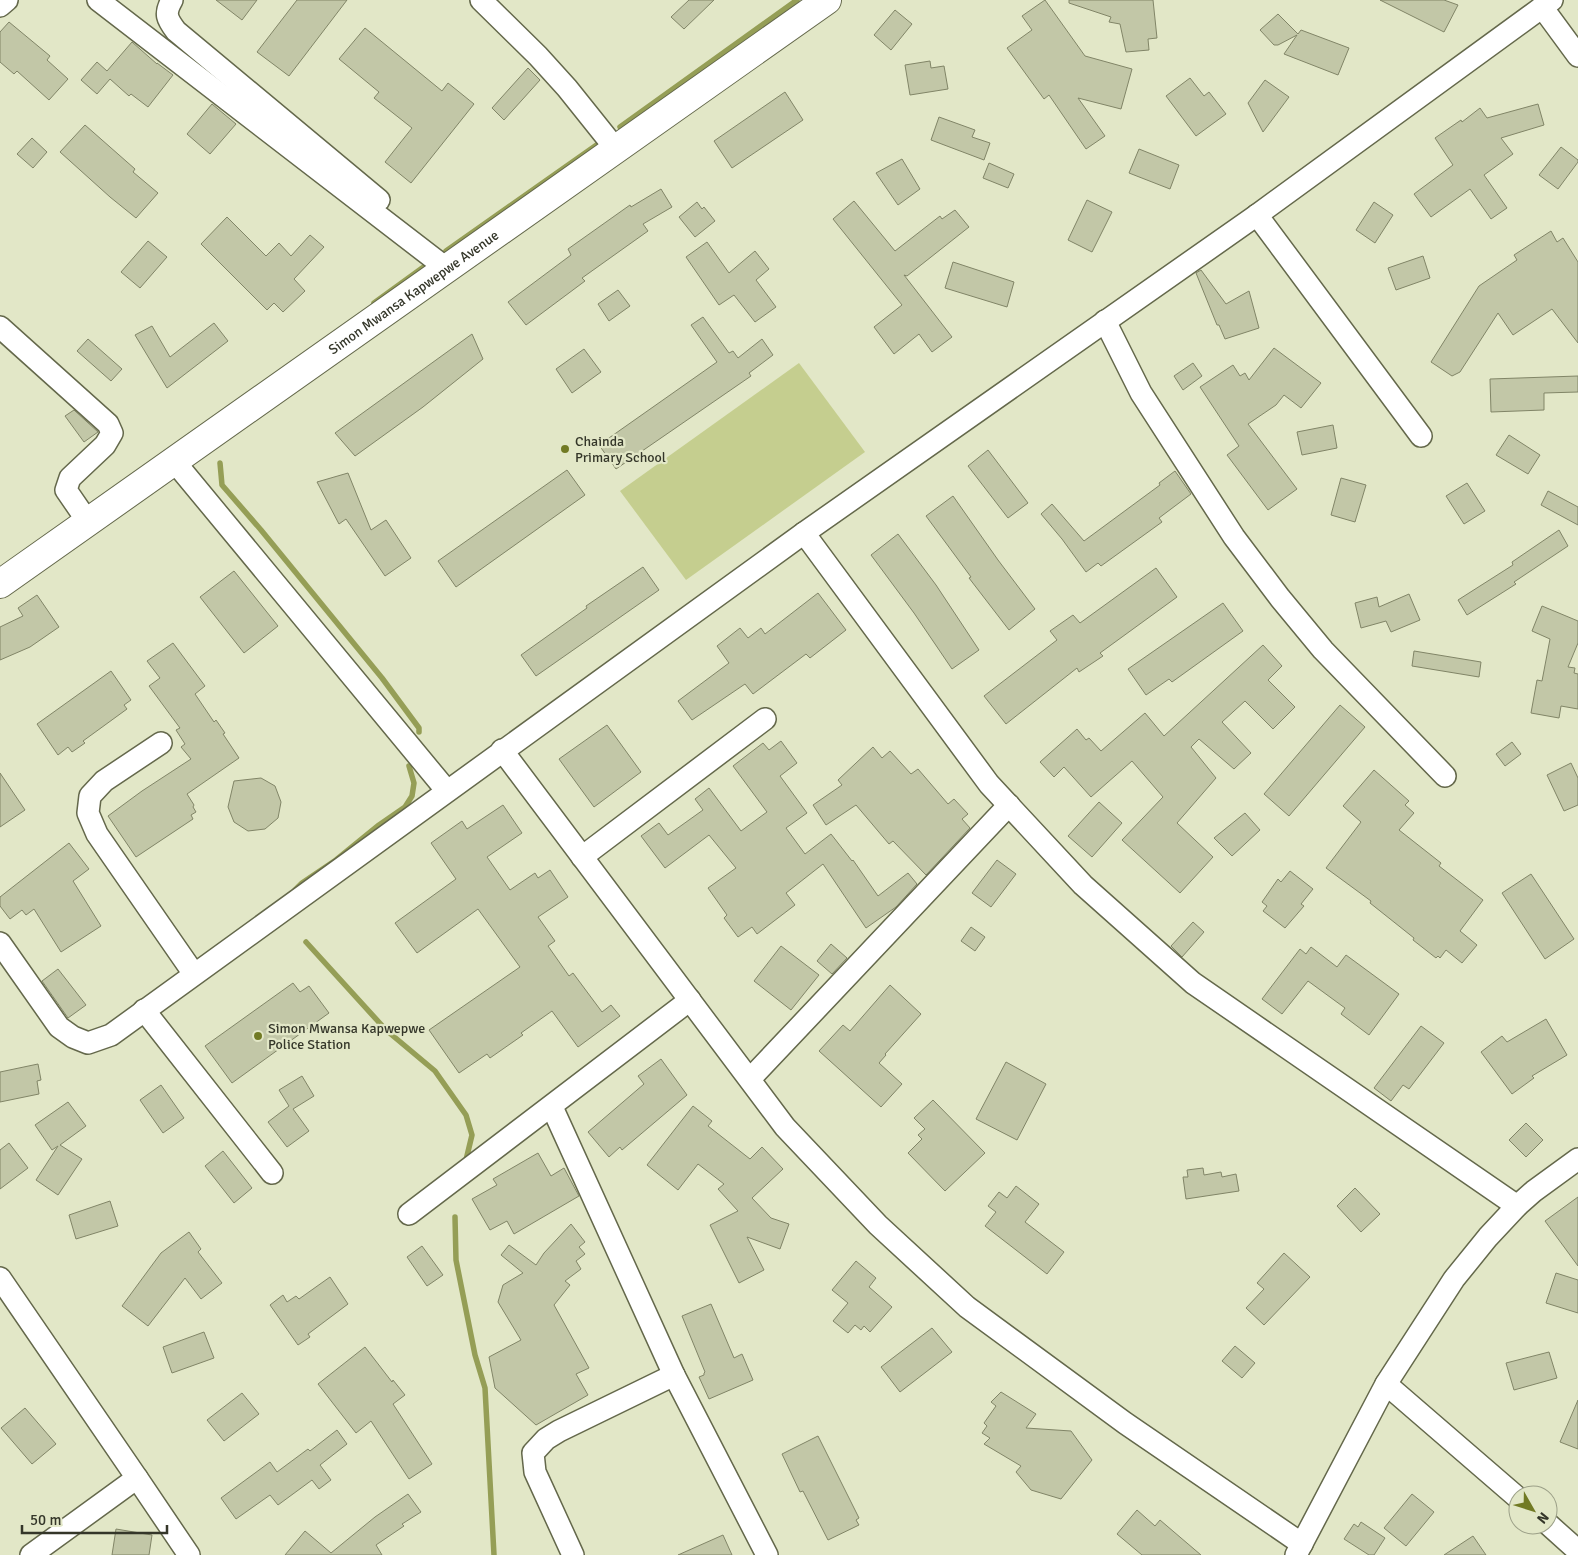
<svg xmlns="http://www.w3.org/2000/svg" width="1578" height="1555" font-family="Signika,sans-serif">
  <rect width="100%" height="100%" fill="#e2e7c7"/>
  <!-- green -->
  <polygon fill="#c5ce8f" points="799,363 865,452 686,580 620,491"/>
  <g fill="none" stroke-linecap="round" stroke-linejoin="round">
    <!-- stream -->
    <g stroke="#959e56" stroke-width="5.5">
      <polyline points="620,127 797,0"/>
      <polyline points="446,251 598,144"/>
      <polyline points="374,303 425,266"/>
      <polyline points="220,463 222,485 261,530 382,678 419,728 419,732"/>
      <polyline points="295,890 302,883 336,860 379,825 405,807 412,796 414,783 409,766"/>
      <polyline points="306,942 386,1030 435,1071 466,1115 472,1135 466,1160"/>
      <polyline points="455,1217 456,1260 475,1355 485,1388 494,1555"/>
    </g>
  </g>
  <!-- building -->
  <g fill="#c2c7a7" stroke="#818567">
    <polygon points="216,0 257,0 242,20"/>
    <polygon points="297,0 347,0 289,76 257,52"/>
    <polygon points="689,0 714,0 684,29 671,17"/>
    <polygon points="1045,0 1085,56 1132,69 1121,109 1078,98 1105,136 1086,149 1049,95 1044,99 1007,48 1032,30 1022,16"/>
    <polygon points="1069,0 1153,0 1157,38 1148,39 1149,50 1126,52 1120,24 1109,22 1111,17 1069,3"/>
    <polygon points="1380,0 1444,0 1458,5 1444,32"/>
    <polygon points="895,10 912,24 891,50 874,35"/>
    <polygon points="1278,14 1298,34 1301,30 1349,48 1338,75 1284,54 1297,35 1278,45 1274,45 1260,30"/>
    <polygon points="9,22 50,56 47,60 68,79 49,100 17,71 14,74 0,62 0,32"/>
    <polygon points="365,28 442,91 448,83 474,104 411,183 385,162 412,128 374,98 379,92 339,59"/>
    <polygon points="132,42 157,64 157,63 173,75 148,107 131,94 129,96 110,79 97,94 81,80 97,62 107,71"/>
    <polygon points="930,61 931,68 944,66 948,89 910,95 905,65"/>
    <polygon points="528,68 540,80 504,120 492,108"/>
    <polygon points="1190,78 1204,96 1209,92 1226,114 1196,136 1166,96"/>
    <polygon points="1265,80 1289,97 1263,132 1248,103"/>
    <polygon points="785,92 803,120 732,168 714,141"/>
    <polygon points="212,104 236,124 210,154 187,134"/>
    <polygon points="1538,104 1544,125 1501,138 1513,154 1484,175 1507,208 1491,219 1470,189 1431,217 1414,194 1453,165 1435,138 1461,120 1462,122 1480,108 1487,118"/>
    <polygon points="939,117 975,130 972,137 990,143 984,160 931,140"/>
    <polygon points="85,125 135,169 133,172 158,193 136,218 110,197 60,152"/>
    <polygon points="32,138 47,152 33,168 17,154"/>
    <polygon points="1561,147 1578,160 1578,162 1558,189 1539,175"/>
    <polygon points="1139,149 1179,165 1170,189 1129,173"/>
    <polygon points="902,159 920,189 898,205 876,173"/>
    <polygon points="989,163 1014,174 1008,188 983,178"/>
    <polygon points="661,189 672,207 643,224 648,231 582,278 585,281 526,325 508,302 571,255 568,249 630,205 631,207"/>
    <polygon points="1087,200 1112,212 1092,252 1068,240"/>
    <polygon points="854,201 895,251 940,216 942,219 955,210 969,227 907,276 904,275 952,337 932,352 919,334 894,354 874,327 902,305 833,219"/>
    <polygon points="697,202 702,209 704,207 715,221 695,237 679,217"/>
    <polygon points="1374,202 1393,215 1375,243 1356,230"/>
    <polygon points="227,217 266,256 279,243 291,256 310,235 324,247 294,279 305,291 283,312 274,303 267,310 201,244"/>
    <polygon points="1551,231 1557,242 1563,238 1578,262 1578,343 1552,309 1513,335 1498,313 1460,372 1452,376 1431,362 1479,286 1517,260 1514,255"/>
    <polygon points="148,241 167,257 140,288 121,272"/>
    <polygon points="707,242 729,273 755,251 769,269 756,280 776,307 755,322 734,295 719,305 686,257"/>
    <polygon points="1423,256 1430,278 1396,290 1388,268"/>
    <polygon points="953,262 1014,282 1007,307 945,288"/>
    <polygon points="1201,270 1226,304 1249,291 1259,328 1225,339 1219,325 1217,325 1196,273"/>
    <polygon points="618,290 630,306 609,321 598,304"/>
    <polygon points="703,317 729,353 733,351 738,358 762,339 773,355 749,373 751,376 616,469 599,445 717,362 691,325"/>
    <polygon points="214,323 228,341 167,388 135,335 152,326 170,357"/>
    <polygon points="472,334 483,359 423,407 355,456 335,433"/>
    <polygon points="88,339 122,369 111,381 77,351"/>
    <polygon points="1274,348 1321,383 1301,408 1284,395 1276,405 1248,424 1297,489 1268,510 1227,455 1239,446 1200,387 1233,365 1240,376 1245,373 1249,380"/>
    <polygon points="584,349 601,372 572,393 556,369"/>
    <polygon points="1193,363 1202,376 1183,390 1174,376"/>
    <polygon points="1578,376 1578,392 1544,393 1544,410 1491,412 1490,379"/>
    <polygon points="74,410 98,432 84,442 65,416"/>
    <polygon points="1333,425 1337,448 1302,455 1297,432"/>
    <polygon points="1509,435 1540,455 1528,474 1496,455"/>
    <polygon points="988,450 1028,503 1008,518 968,466"/>
    <polygon points="567,470 585,495 456,587 438,561"/>
    <polygon points="1175,471 1191,494 1159,518 1162,522 1101,566 1098,563 1086,572 1062,539 1041,514 1052,504 1084,541 1160,485 1159,483"/>
    <polygon points="348,473 371,530 386,520 411,558 385,576 346,519 339,524 317,482"/>
    <polygon points="1341,478 1366,485 1355,522 1331,515"/>
    <polygon points="1467,483 1485,511 1464,524 1446,496"/>
    <polygon points="1548,491 1578,507 1578,525 1541,505"/>
    <polygon points="953,496 998,560 1035,609 1009,630 969,578 971,577 926,516"/>
    <polygon points="1559,530 1568,546 1514,582 1516,584 1467,615 1458,600 1513,565 1512,562"/>
    <polygon points="898,534 936,585 979,650 952,669 914,613 871,555"/>
    <polygon points="643,567 659,590 536,676 521,655 587,608 586,606"/>
    <polygon points="1156,568 1177,597 1100,653 1103,656 1079,672 1077,668 1006,724 984,696 1057,640 1050,631 1073,615 1080,623"/>
    <polygon points="234,571 278,626 244,653 200,597"/>
    <polygon points="818,593 846,630 810,658 806,654 753,694 745,684 692,720 678,701 729,663 717,646 740,628 748,638 761,628 765,634"/>
    <polygon points="1409,594 1420,620 1391,632 1386,621 1361,628 1355,603 1377,597 1379,607"/>
    <polygon points="37,595 59,627 30,647 0,660 0,627 23,616 18,608"/>
    <polygon points="1223,603 1243,631 1172,682 1169,679 1146,695 1128,669"/>
    <polygon points="1542,606 1578,621 1578,643 1568,667 1575,668 1574,673 1578,674 1578,709 1561,706 1559,718 1531,713 1537,680 1542,681 1550,639 1532,631"/>
    <polygon points="173,643 205,686 195,694 214,722 216,720 225,733 223,734 239,758 187,794 194,805 193,807 196,812 191,815 193,819 136,857 108,816 142,791 191,759 181,747 185,744 176,730 180,728 149,686 160,678 147,661"/>
    <polygon points="1263,645 1282,666 1268,680 1295,707 1273,729 1245,701 1222,722 1251,753 1234,769 1199,739 1191,747 1216,778 1177,823 1213,857 1180,893 1122,840 1163,797 1132,761 1091,797 1064,767 1054,777 1040,762 1077,729 1086,740 1089,738 1101,751 1145,713 1164,736"/>
    <polygon points="1414,651 1481,662 1479,677 1412,666"/>
    <polygon points="111,671 131,700 124,705 127,709 83,741 85,743 72,752 68,747 58,755 37,724"/>
    <polygon points="1340,705 1365,727 1289,816 1264,794"/>
    <polygon points="607,725 641,772 594,807 559,759"/>
    <polygon points="781,741 797,763 780,776 807,813 786,828 805,854 831,834 852,861 853,860 878,896 908,873 917,884 896,907 866,928 823,864 786,893 795,905 757,934 752,927 738,937 724,918 727,915 708,888 736,868 709,835 665,868 641,836 659,823 668,835 703,810 695,799 709,788 741,831 767,812 733,766 763,743 769,750"/>
    <polygon points="1512,742 1521,754 1505,766 1496,754"/>
    <polygon points="873,747 882,758 890,751 911,774 918,769 948,804 954,799 968,814 962,819 970,828 926,875 893,841 889,844 856,805 826,825 813,805 842,785 838,780"/>
    <polygon points="1571,763 1578,778 1578,805 1564,811 1547,775"/>
    <polygon points="1374,770 1409,801 1405,805 1414,813 1399,830 1441,863 1439,866 1483,900 1460,931 1477,945 1462,963 1446,950 1440,958 1438,956 1436,958 1413,940 1414,938 1370,903 1371,901 1326,868 1361,822 1343,806"/>
    <polygon points="0,773 25,810 0,827"/>
    <polygon points="261,778 275,786 281,802 278,818 265,829 248,831 234,822 228,807 234,781"/>
    <polygon points="1099,802 1122,823 1092,857 1068,836"/>
    <polygon points="503,805 522,833 487,857 510,890 535,873 538,878 550,870 568,897 538,917 555,941 548,946 569,976 573,973 602,1012 611,1005 620,1016 578,1047 552,1011 521,1033 523,1035 490,1058 487,1054 459,1073 429,1030 520,967 478,909 417,953 395,923 456,879 431,843 462,821 467,829"/>
    <polygon points="1245,813 1260,830 1232,856 1214,838"/>
    <polygon points="69,843 89,869 73,881 101,926 61,952 34,909 26,915 22,910 10,919 0,906 0,897"/>
    <polygon points="997,860 1016,874 991,907 972,893"/>
    <polygon points="1290,871 1313,889 1301,904 1304,906 1285,928 1263,911 1267,906 1262,902 1278,879 1281,882"/>
    <polygon points="1531,874 1574,939 1545,959 1502,893"/>
    <polygon points="1193,922 1204,932 1182,957 1171,946"/>
    <polygon points="971,927 985,937 975,951 961,941"/>
    <polygon points="831,944 847,958 832,974 817,961"/>
    <polygon points="781,946 819,975 791,1010 754,981"/>
    <polygon points="1311,947 1337,967 1346,955 1399,994 1369,1035 1341,1014 1345,1008 1308,981 1282,1014 1262,999 1300,949 1306,954"/>
    <polygon points="58,969 86,1005 68,1018 42,981"/>
    <polygon points="293,983 300,992 309,986 329,1013 232,1083 205,1046"/>
    <polygon points="890,985 921,1014 885,1054 886,1055 879,1063 902,1084 881,1107 819,1051 843,1025 850,1031"/>
    <polygon points="1546,1019 1567,1055 1532,1076 1534,1078 1512,1094 1481,1052 1502,1036 1507,1042"/>
    <polygon points="1421,1026 1444,1043 1409,1089 1403,1085 1391,1101 1374,1088"/>
    <polygon points="661,1059 687,1095 622,1150 620,1147 609,1157 588,1132 644,1084 638,1076"/>
    <polygon points="1006,1062 1046,1084 1017,1140 976,1119"/>
    <polygon points="38,1064 41,1080 37,1081 39,1094 0,1102 0,1072"/>
    <polygon points="302,1076 314,1096 293,1109 309,1131 287,1147 268,1122 289,1106 279,1090"/>
    <polygon points="161,1085 184,1118 163,1133 140,1100"/>
    <polygon points="933,1100 985,1153 945,1191 908,1153 922,1139 918,1135 925,1129 914,1118"/>
    <polygon points="68,1102 86,1126 60,1145 82,1159 58,1195 36,1180 58,1146 52,1150 35,1125"/>
    <polygon points="693,1106 712,1121 708,1126 750,1159 762,1147 783,1169 752,1198 771,1218 789,1224 780,1249 747,1237 764,1270 739,1283 710,1225 738,1211 718,1189 724,1184 698,1164 678,1190 647,1165"/>
    <polygon points="1526,1123 1543,1140 1526,1157 1509,1140"/>
    <polygon points="9,1143 28,1168 0,1189 0,1150"/>
    <polygon points="223,1151 252,1188 234,1203 205,1166"/>
    <polygon points="538,1153 551,1176 564,1168 579,1196 514,1234 507,1221 490,1230 472,1199 497,1185 493,1179"/>
    <polygon points="1203,1168 1204,1175 1221,1172 1222,1177 1236,1174 1239,1191 1186,1199 1183,1177 1188,1177 1187,1170"/>
    <polygon points="1016,1186 1039,1204 1025,1222 1064,1252 1047,1274 985,1226 996,1212 988,1206 999,1192 1007,1198"/>
    <polygon points="1355,1188 1380,1214 1361,1232 1337,1206"/>
    <polygon points="1578,1197 1578,1266 1545,1221"/>
    <polygon points="110,1201 118,1226 76,1239 69,1215"/>
    <polygon points="571,1224 585,1242 579,1247 585,1254 576,1261 581,1269 565,1281 570,1285 554,1305 589,1368 576,1374 588,1395 536,1425 495,1388 489,1357 521,1340 498,1302 503,1285 523,1273 501,1255 509,1245 536,1265 544,1253"/>
    <polygon points="189,1232 201,1249 198,1252 222,1283 201,1299 185,1278 148,1326 122,1306 161,1253"/>
    <polygon points="422,1246 443,1275 427,1286 407,1257"/>
    <polygon points="1284,1253 1310,1277 1264,1325 1246,1308 1264,1289 1257,1283"/>
    <polygon points="856,1261 876,1278 869,1287 892,1307 870,1332 864,1326 861,1330 855,1325 848,1333 833,1321 848,1303 832,1290"/>
    <polygon points="1556,1273 1578,1280 1578,1313 1546,1303"/>
    <polygon points="330,1277 348,1304 308,1334 310,1337 298,1345 270,1305 283,1295 287,1302 296,1296 299,1299"/>
    <polygon points="711,1304 734,1358 742,1354 753,1380 709,1399 699,1377 704,1375 704,1373 705,1372 682,1316"/>
    <polygon points="932,1328 952,1352 900,1392 881,1367"/>
    <polygon points="204,1332 214,1358 172,1373 163,1347"/>
    <polygon points="1235,1346 1255,1363 1242,1378 1222,1361"/>
    <polygon points="365,1347 392,1382 393,1380 405,1395 393,1404 432,1464 409,1479 371,1421 356,1433 318,1384"/>
    <polygon points="1549,1352 1557,1378 1514,1390 1506,1363"/>
    <polygon points="1001,1392 1036,1414 1026,1428 1071,1431 1092,1460 1061,1499 1031,1490 1016,1472 1021,1466 984,1444 990,1438 982,1433 987,1426 984,1423 996,1406 991,1402"/>
    <polygon points="242,1393 259,1414 224,1441 207,1420"/>
    <polygon points="1578,1400 1578,1449 1560,1442"/>
    <polygon points="25,1408 56,1444 32,1464 1,1428"/>
    <polygon points="337,1430 347,1444 320,1465 331,1480 319,1489 312,1480 278,1505 270,1495 236,1519 221,1498 270,1462 277,1472 308,1449 310,1451"/>
    <polygon points="818,1436 859,1518 856,1520 859,1525 828,1540 803,1491 800,1492 782,1454"/>
    <polygon points="408,1494 421,1512 402,1524 404,1526 376,1545 382,1555 285,1555 305,1531 331,1553 375,1517"/>
    <polygon points="1412,1494 1434,1512 1406,1546 1384,1528"/>
    <polygon points="1137,1510 1155,1526 1160,1520 1201,1555 1142,1555 1117,1534"/>
    <polygon points="1361,1522 1385,1538 1374,1555 1369,1555 1344,1539 1354,1524 1358,1527"/>
    <polygon points="116,1529 152,1535 149,1555 112,1555"/>
    <polygon points="723,1535 732,1555 678,1555"/>
    <polygon points="1473,1536 1486,1555 1444,1555"/>
  </g>
  <g fill="none" stroke-linecap="round" stroke-linejoin="round">
    <!-- street casing -->
    <g stroke="#64684b" stroke-width="24">
      <g id="street">
        <polyline points="98,0 446,268"/>
        <path d="M 172,0 C 164,14 167,19 176,31 L 379,200"/>
        <polyline points="481,0 538,56 567,88 615,148"/>
        <polyline points="0,6 7,0"/>
        <polyline points="1542,7 1578,56"/>
        <polyline points="1257,215 1421,436"/>
        <polyline points="1105,321 1141,393 1234,537 1280,598 1323,650 1445,776"/>
        <polyline points="0,327 108,424 112,433 105,445 70,478 66,490 88,522"/>
        <polyline points="174,461 447,791"/>
        <polyline points="804,533 989,784 1083,885 1193,983 1517,1206"/>
        <polyline points="161,743 104,781 90,796 88,813 97,834 194,974"/>
        <polyline points="502,750 785,1127 878,1225 967,1307 1125,1423 1302,1544"/>
        <polyline points="582,857 765,719"/>
        <polyline points="0,943 59,1027 73,1037 88,1043 111,1035 804,533 1257,215 1552,0"/>
        <polyline points="144,1010 272,1173"/>
        <polyline points="750,1079 1009,805"/>
        <polyline points="552,1107 674,1375 767,1555"/>
        <polyline points="409,1214 690,1000"/>
        <polyline points="0,1278 137,1478 31,1555"/>
        <polyline points="1386,1384 1518,1498"/>
        <polyline points="137,1478 189,1555"/>
        <polyline points="1548,1524 1578,1551"/>
        <polyline points="573,1555 535,1472 533,1453 546,1439 559,1431 674,1375"/>
        <polyline points="1296,1555 1386,1384 1454,1279 1488,1237 1517,1206 1534,1191 1578,1159"/>
      </g>
    </g>
    <!-- secondary casing -->
    <g stroke="#64684b" stroke-width="30">
      <g id="secondary">
        <path id="s1" d="M 0,584 L 827,0"/>
      </g>
    </g>
    <!-- street -->
    <use href="#street" stroke="#fff" stroke-width="21"/>
    <!-- secondary -->
    <use href="#secondary" stroke="#fff" stroke-width="28"/>
  </g>
  <!-- markers -->
  <g fill="#717a24" stroke="#e2e7c7" stroke-width="2">
    <circle cx="565" cy="449" r="5"/>
    <circle cx="258" cy="1036" r="5"/>
  </g>
  <g text-anchor="middle" stroke-width="4.5" stroke-linejoin="round" paint-order="stroke">
    <!-- street labels -->
    <g font-size="14" fill="#343629" stroke="#e2e7c7">
      <text dy="5" stroke="none"><textPath href="#s1" startOffset="506">Simon Mwansa Kapwepwe Avenue</textPath></text>
    </g>
    <!-- poi labels -->
    <g font-size="14" fill="#343629" stroke="#e2e7c7" text-anchor="start">
      <text x="575" y="446">Chainda<tspan x="575" dy="16">Primary School</tspan></text>
      <text x="268" y="1033">Simon Mwansa Kapwepwe<tspan x="268" dy="16">Police Station</tspan></text>
    </g>
  </g>
  <!-- north arrow -->
  <g transform="translate(1533 1510) rotate(129)"><circle r="24" fill="#e2e7c7" stroke="#9ca088"/>
  <path d="M0-4L9 19L0 12L-9 19Z" fill="#717a24"/>
  <text y="-8" font-size="14" font-weight="bold" text-anchor="middle" fill="#343629">N</text>
  </g>
  <!-- scale -->
  <path d="M22 1525v8h145v-8" fill="none" stroke="#343629" stroke-width="2.5"/>
  <text x="30" y="1525" font-size="15" fill="#343629" stroke="#e2e7c7" stroke-width="4" paint-order="stroke">50 m</text>
</svg>
